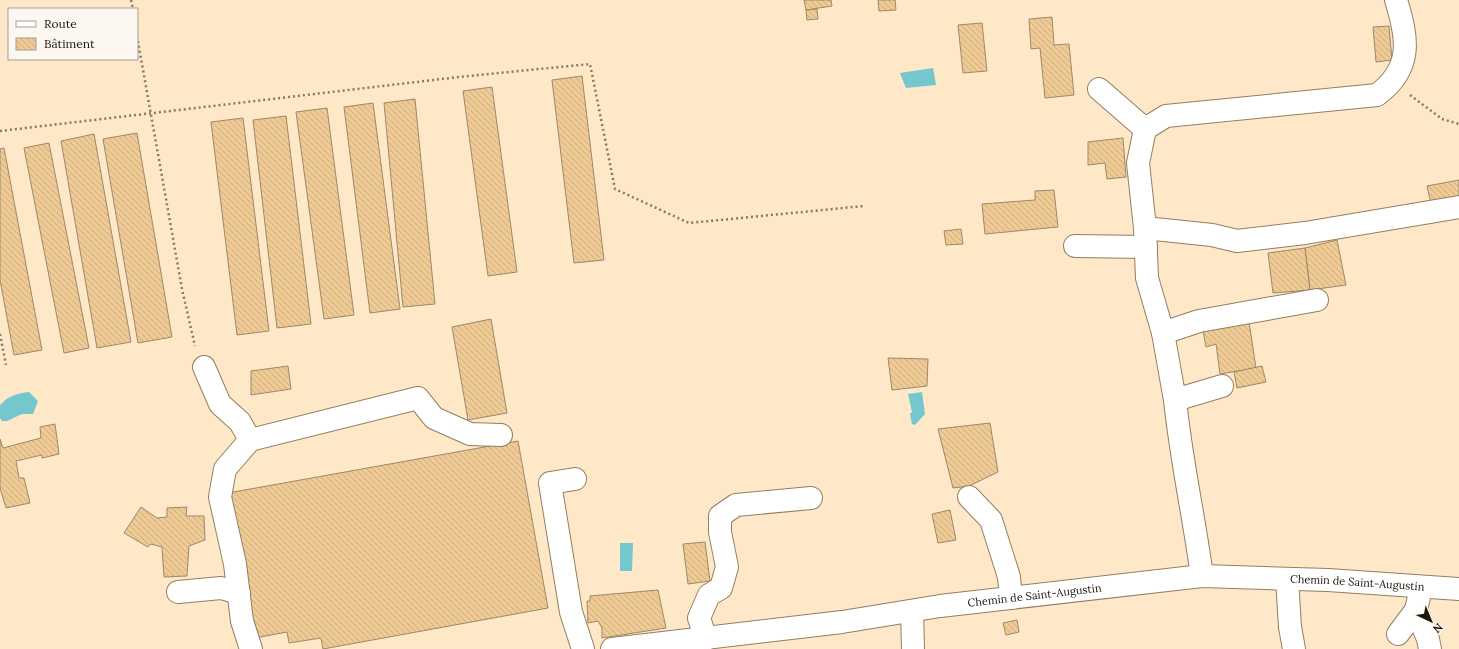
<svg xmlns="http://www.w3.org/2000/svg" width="1459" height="649" font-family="Lora,serif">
  <defs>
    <pattern id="building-back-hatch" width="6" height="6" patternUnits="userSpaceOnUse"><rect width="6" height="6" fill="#efca94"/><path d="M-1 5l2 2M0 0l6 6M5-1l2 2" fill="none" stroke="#ccad7e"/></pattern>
  </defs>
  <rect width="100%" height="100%" fill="#fee8c7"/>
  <!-- water -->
  <g fill="#74c7cd">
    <polygon points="933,68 936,85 906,88 900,73"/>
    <path d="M 29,392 L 38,401 L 33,414 L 22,414 L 7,421 L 2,421 L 0,418 L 0,405 C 8,396 18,393 29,392 Z"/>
    <polygon points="922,392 925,414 915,425 912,424 910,414 912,412 908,394"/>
    <polygon points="620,543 633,543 632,571 620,571"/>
  </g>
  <!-- building -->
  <g fill="url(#building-back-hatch)" stroke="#9d886a">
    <polygon points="804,0 831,0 832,6 806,10"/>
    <polygon points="878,0 895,0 896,10 879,11"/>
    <polygon points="817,9 818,19 807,20 806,10"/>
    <polygon points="1052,17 1054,45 1069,44 1074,95 1045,98 1040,48 1031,49 1029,19"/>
    <polygon points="982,23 987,71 963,73 958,25"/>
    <polygon points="1389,26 1392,60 1376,62 1373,27"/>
    <polygon points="582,76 604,260 574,263 552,80"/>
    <polygon points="492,87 517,272 488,276 463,91"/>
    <polygon points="415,99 435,304 403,307 384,103"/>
    <polygon points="373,103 400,309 370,313 344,107"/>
    <polygon points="327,108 354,315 324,319 296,112"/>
    <polygon points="286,116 311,324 277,328 253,120"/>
    <polygon points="243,118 269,331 237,335 211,122"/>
    <polygon points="137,133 172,337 138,343 103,139"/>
    <polygon points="94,134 131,342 97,348 61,141"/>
    <polygon points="1123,138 1126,177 1107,179 1105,163 1088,165 1088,142"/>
    <polygon points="49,143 89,348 64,353 24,148"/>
    <polygon points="4,148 42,350 14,355 0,280 0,149"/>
    <polygon points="1459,180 1459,202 1432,208 1427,186"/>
    <polygon points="1054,190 1058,227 985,234 982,204 1035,200 1035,191"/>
    <polygon points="961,229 963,244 946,245 944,231"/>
    <polygon points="1337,240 1346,285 1310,290 1305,248"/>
    <polygon points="1305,248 1310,290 1273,293 1268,253"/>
    <polygon points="1248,315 1256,368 1220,374 1216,344 1206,347 1202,325"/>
    <polygon points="491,319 507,413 468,420 452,327"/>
    <polygon points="888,358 928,359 927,386 892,390"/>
    <polygon points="288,366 291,389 251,395 251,371"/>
    <polygon points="1262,366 1266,382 1237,388 1234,372"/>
    <polygon points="990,423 998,472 969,486 953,488 938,429"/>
    <polygon points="55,424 59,454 42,458 42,455 16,461 19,478 24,478 30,503 6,508 0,488 0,439 3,448 41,438 40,427"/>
    <polygon points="518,441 548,608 323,649 321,638 289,643 287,632 255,638 228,493"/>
    <polygon points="141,507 157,518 167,517 167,508 187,507 186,516 204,516 205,540 189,546 187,576 164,577 162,547 151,544 148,547 124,533"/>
    <polygon points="950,510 956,540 938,543 932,514"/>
    <polygon points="705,542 710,581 688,584 683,544"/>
    <polygon points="658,590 666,628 602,638 602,628 598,621 588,623 587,601 590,601 590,596"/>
    <polygon points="1017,620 1019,632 1006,635 1003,623"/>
  </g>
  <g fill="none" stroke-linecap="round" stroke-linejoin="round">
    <!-- minor casing -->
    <g stroke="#937e60" stroke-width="24">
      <g id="minor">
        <polyline points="1099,89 1145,129"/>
        <path d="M 1145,228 L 1138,163 L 1145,129 L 1166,116 L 1377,95 C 1413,68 1408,39 1396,0"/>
        <polyline points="1075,246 1146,247"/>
        <polyline points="1163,333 1147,278 1145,228 1212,235 1237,241 1305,233 1459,207"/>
        <polyline points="204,367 220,404 240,422 250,440 225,469 220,497 235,564 242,621 251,649"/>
        <polyline points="1175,400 1163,333 1199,321 1317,300"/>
        <polyline points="250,440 418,398 434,418 470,434 501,435"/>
        <polyline points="575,479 550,483 571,612 583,649"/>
        <polyline points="969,497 991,520 1009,577 1011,598"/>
        <path d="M 1202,576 C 1194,517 1181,459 1175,400 L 1222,386"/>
        <polyline points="1287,579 1290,627 1294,649"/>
        <polyline points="178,592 221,588 239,593"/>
        <polyline points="1416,610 1428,639 1430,649"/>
        <polyline points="912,611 913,649"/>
        <polyline points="1398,634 1416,610 1421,588"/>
        <polyline points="706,639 699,618 709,595 721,588 727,567 720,532 720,516 736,505 811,498"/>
        <path id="s1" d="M 612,649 L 842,622 L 940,606 L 1202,576 L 1328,580 L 1459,589"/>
      </g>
    </g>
    <!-- path -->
    <g stroke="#877963" stroke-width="2.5" stroke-dasharray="2 3" stroke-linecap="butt">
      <polyline points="131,0 133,9"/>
      <polyline points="137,36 182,289 195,346"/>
      <polyline points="1410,95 1442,119 1459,124"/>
      <polyline points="0,131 459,77 590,64 615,189 689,223 864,206"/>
      <polyline points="0,334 6,365"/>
    </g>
    <!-- minor -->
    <use href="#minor" stroke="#fff" stroke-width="22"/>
  </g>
  <g text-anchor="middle" stroke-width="3" stroke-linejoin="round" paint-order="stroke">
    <!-- street labels -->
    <g font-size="11" fill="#1d160a" stroke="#fcf8f1">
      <text dy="4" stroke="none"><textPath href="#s1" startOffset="750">Chemin de Saint-Augustin</textPath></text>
      <text dy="4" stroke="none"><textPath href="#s1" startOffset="426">Chemin de Saint-Augustin</textPath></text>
    </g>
  </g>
  <!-- legend -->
  <rect x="8" y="8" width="130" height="52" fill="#fcf8f1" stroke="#a39e95"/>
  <rect x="16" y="21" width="20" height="6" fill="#ffffff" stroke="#a39e95"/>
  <text x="44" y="28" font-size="12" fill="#1d160a">Route</text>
  <rect x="16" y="38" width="20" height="12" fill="url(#building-back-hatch)" stroke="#a39e95"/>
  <text x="44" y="48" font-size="12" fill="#1d160a">Bâtiment</text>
  <!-- north arrow -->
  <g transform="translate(1431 621) rotate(136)" stroke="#fcf8f1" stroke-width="3" paint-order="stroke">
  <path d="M0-3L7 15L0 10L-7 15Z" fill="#1d160a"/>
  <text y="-6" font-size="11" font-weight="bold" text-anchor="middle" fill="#1d160a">N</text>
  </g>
</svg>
